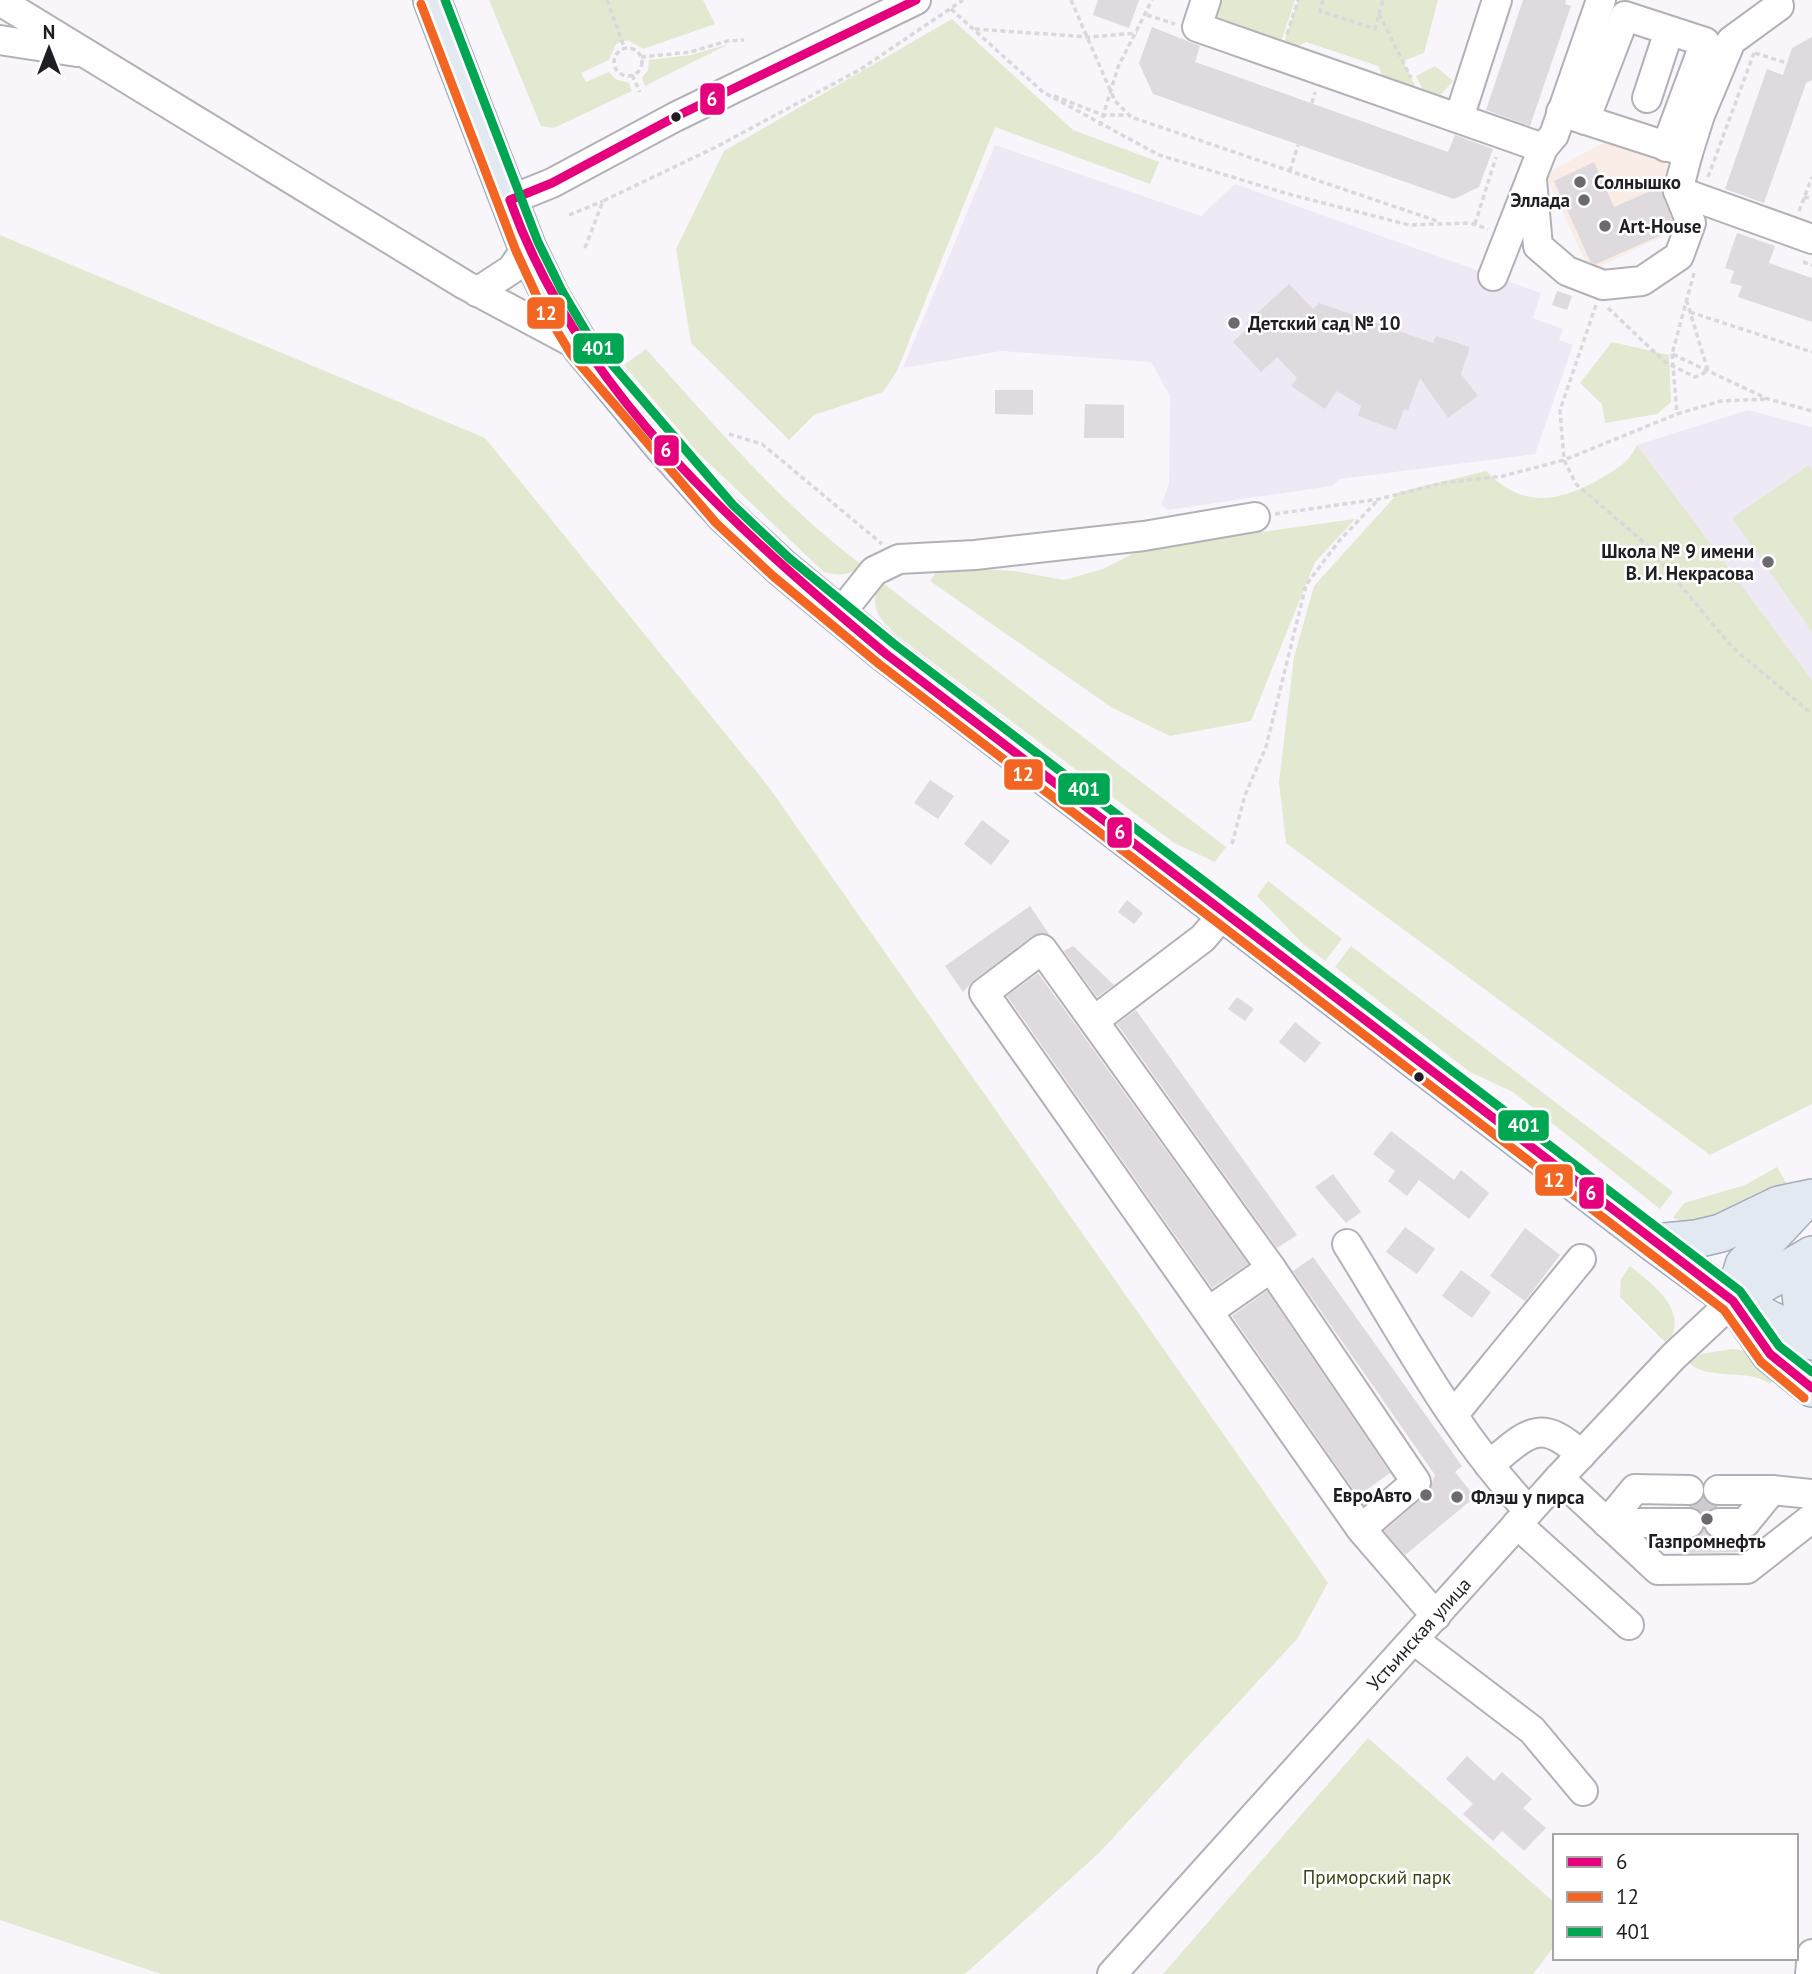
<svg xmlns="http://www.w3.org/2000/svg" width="1812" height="1974" font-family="'PT Sans',sans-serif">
  <rect width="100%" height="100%" fill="#f8f5fb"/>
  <!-- commercial -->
  <polygon fill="#faede8" points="1605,142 1666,163 1691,223 1590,271 1545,174"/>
  <!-- built -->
  <g fill="#efe9f6">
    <polygon points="995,145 1201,216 1235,184 1541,293 1533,318 1563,329 1559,340 1573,345 1535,454 1340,479 1331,486 1168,510 1161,505 1169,484 1170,396 1151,362 1001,351 903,368"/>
    <polygon points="1748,410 1812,427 1812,680 1637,445"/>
  </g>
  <!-- green -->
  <g fill="#e3e9d1">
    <polygon points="489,0 703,0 715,24 643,49 628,40 616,44 609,60 581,73 586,82 609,72 615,79 629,83 632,91 554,128 541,126"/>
    <polygon points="1208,0 1295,0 1282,39 1274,37 1271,47 1212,25"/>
    <polygon points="1298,0 1438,0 1424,53 1403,61 1421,98 1388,87 1378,66 1306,42 1287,52 1282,48"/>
    <polygon points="952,19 1073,130 1159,162 1150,184 995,127 897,371 883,392 814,415 789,440 691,343 676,249 724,151"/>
    <polygon points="729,44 645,86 642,78 648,70 649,60 691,55"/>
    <polygon points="1435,66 1453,81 1435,101 1427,98 1416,76"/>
    <polygon points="0,235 485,438 768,786 1328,1583 1297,1639 1099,1853 965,1974 161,1974 0,1920"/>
    <polygon points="1612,342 1669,355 1671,402 1657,414 1605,423 1602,404 1580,383"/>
    <path d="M 646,349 C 714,424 780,504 862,565 C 849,576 840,576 824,572 L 699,454 L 624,365 Z"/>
    <path d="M 1637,445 L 1812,680 L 1812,1104 L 1710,1155 L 1286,843 L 1279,782 L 1294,657 L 1314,586 L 1399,492 L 1486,471 C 1522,508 1556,503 1598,480 C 1615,470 1629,463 1637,445 Z"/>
    <polygon points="1809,465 1812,470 1812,632 1732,518"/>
    <polygon points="1355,519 1315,562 1251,721 1170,736 1111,707 930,581 940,567 1015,571 1064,580 1103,569 1144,548"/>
    <path d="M 879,580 L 1226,847 L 1215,862 L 1174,843 L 896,635 C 875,613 871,610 879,580 Z"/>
    <polygon points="1268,881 1342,939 1325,961 1302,943 1257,896"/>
    <polygon points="1351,946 1673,1192 1660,1209 1513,1092 1470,1072 1335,967"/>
    <path d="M 1777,1167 L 1790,1189 C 1762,1203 1704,1230 1673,1218 L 1684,1203 L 1745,1185 Z"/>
    <path d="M 1630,1266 C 1653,1285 1691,1311 1667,1344 L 1620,1297 L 1621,1279 Z"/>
    <path d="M 1732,1349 L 1749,1351 L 1778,1374 L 1770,1384 C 1746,1367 1712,1382 1689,1363 L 1701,1354 Z"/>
    <polygon points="1368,1738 1555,1903 1555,1945 1533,1974 1163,1974"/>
  </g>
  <!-- building -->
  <g fill="#dedadd">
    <polygon points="1098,0 1139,0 1129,28 1093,15"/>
    <polygon points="1523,0 1566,0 1565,4 1571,6 1530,126 1486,110"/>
    <polygon points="1152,27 1200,46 1195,62 1221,71 1448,152 1455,135 1493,149 1479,187 1454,199 1153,94 1139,63"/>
    <polygon points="1812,37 1812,80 1806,83 1764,203 1725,189 1767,69 1783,75 1792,48"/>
    <polygon points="1594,162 1614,207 1662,186 1663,197 1673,223 1671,231 1596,264 1591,263 1554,181"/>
    <polygon points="1737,233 1775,246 1769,263 1812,278 1812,322 1738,297 1742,286 1730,283 1734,271 1725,268"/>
    <polygon points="1289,284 1313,309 1319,303 1433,343 1436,336 1470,347 1461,374 1478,396 1448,418 1420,378 1408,411 1404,409 1396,430 1358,416 1361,406 1337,391 1325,409 1291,386 1297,378 1277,357 1261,372 1233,342 1249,327 1246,323"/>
    <polygon points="1557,291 1572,296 1567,310 1552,305"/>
    <polygon points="995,390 1033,390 1033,415 995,414"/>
    <polygon points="1085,404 1124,405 1124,438 1084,438"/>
    <polygon points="930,780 954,796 938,819 914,803"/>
    <polygon points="982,820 1010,841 991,865 964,844"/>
    <polygon points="1127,900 1143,913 1134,924 1118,912"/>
    <polygon points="1030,906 1049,934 1032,936 974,980 963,992 945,966"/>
    <polygon points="1073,946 1114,985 1097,997 1064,951"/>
    <polygon points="1038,973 1248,1264 1212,1288 1007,996"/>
    <polygon points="1237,997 1254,1009 1245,1021 1228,1009"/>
    <polygon points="1136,1010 1297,1235 1277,1248 1117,1024"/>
    <polygon points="1295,1022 1321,1043 1305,1063 1279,1042"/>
    <polygon points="1391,1131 1454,1180 1461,1170 1489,1193 1469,1219 1419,1180 1407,1196 1388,1181 1395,1171 1373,1154"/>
    <polygon points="1333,1174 1361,1212 1346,1223 1315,1187"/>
    <polygon points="1405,1227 1435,1249 1417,1274 1386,1252"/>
    <polygon points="1525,1228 1560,1255 1525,1301 1490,1276"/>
    <polygon points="1313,1257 1462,1466 1455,1472 1475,1497 1405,1555 1384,1531 1427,1494 1435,1475 1293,1271"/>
    <polygon points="1461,1270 1491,1292 1472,1318 1442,1296"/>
    <polygon points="1267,1291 1390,1473 1358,1496 1232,1316"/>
    <polygon points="1704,1498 1718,1507 1710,1509 1704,1517 1698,1509 1690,1506"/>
    <polygon points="1704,1529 1710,1537 1718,1540 1749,1539 1749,1546 1741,1552 1682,1553 1682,1540 1697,1538"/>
    <polygon points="1467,1756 1494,1781 1502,1772 1532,1799 1523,1808 1546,1828 1524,1851 1502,1831 1493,1841 1463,1814 1473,1804 1446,1779"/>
  </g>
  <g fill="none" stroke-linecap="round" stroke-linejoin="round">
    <!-- minor-tunnel -->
    <polyline stroke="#cdcad0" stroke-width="28" stroke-dasharray="28 14" stroke-linecap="butt" points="1689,1506 1718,1506"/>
    <!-- minor casing -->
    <g stroke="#b4b1b6" stroke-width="32">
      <g id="minor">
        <polyline points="1206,0 1197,27 1543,148"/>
        <polyline points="0,1 465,285 581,347"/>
        <polyline points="0,40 77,52"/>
        <polyline points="1647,98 1669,31"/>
        <polyline points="1561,112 1688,153 1700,115 1731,41 1779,6"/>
        <polyline points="1459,118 1497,0"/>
        <polyline points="1585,120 1625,16 1705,42 1666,147"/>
        <polyline points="1532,180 1538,246 1567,271 1603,285 1642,281 1679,256 1691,223 1678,191 1688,153"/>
        <polyline points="1678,191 1812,239"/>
        <polyline points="510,200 552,183 675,117 916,0"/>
        <polyline points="1493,276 1543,148 1554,135 1601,0"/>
        <polyline points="477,292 512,269 527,247"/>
        <polyline points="839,615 874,571 899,559 975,555 1144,536 1255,517"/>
        <polyline points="1095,1020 1203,938 1225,912"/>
        <path d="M 1347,1244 C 1403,1334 1455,1434 1529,1511"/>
        <polyline points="1209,1311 1271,1268"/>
        <polyline points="1454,1414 1581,1259"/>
        <path d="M 1489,1465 C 1526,1435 1539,1415 1581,1455"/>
        <polyline points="1559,1478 1658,1570 1747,1569 1812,1518"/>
        <polyline points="1718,1490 1772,1490 1812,1494"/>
        <polyline points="1607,1523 1635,1489 1689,1490"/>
        <polyline points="1607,1523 1689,1523"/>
        <polyline points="1719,1523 1745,1523 1772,1490"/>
        <polyline points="1517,1524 1629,1625"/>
        <polyline points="1361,1529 1416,1482 1271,1268 1042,949 984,993 1361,1529 1436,1616"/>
        <polyline points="1414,1640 1532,1730 1583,1791"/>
        <path id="s1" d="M 1112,1974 L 1559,1478 L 1673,1357 L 1733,1301"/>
        <polyline points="1810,1974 1812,1954"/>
      </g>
    </g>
    <!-- major casing -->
    <g stroke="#a2acbb" stroke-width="40">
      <g id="major">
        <polyline points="432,0 527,247 551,297 581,347 663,446 724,514 781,567 886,654 1654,1243 1733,1301 1812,1341"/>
        <polyline points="1654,1243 1696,1239 1721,1233 1779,1205 1812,1198"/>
        <polyline points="1805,1260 1800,1286 1806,1335"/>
        <polyline points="1733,1301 1744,1265 1802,1203"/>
        <polyline points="1733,1301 1812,1255"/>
        <polyline points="1734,1301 1770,1354 1812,1388"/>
      </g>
    </g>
    <!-- path -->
    <g stroke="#d9d8da" stroke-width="3.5" stroke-dasharray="5 3.5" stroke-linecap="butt">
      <polyline points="607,0 624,47"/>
      <polyline points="1071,0 1115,101 1131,117 1440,222"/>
      <polyline points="1323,0 1320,11 1375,29 1383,0"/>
      <polyline points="951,9 1043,92 1159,155 1292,195 1409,225 1470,223 1488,229"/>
      <polyline points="1379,14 1411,78"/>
      <polyline points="1147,15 1175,24"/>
      <polyline points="975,29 1089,37 1137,33"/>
      <polyline points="1287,34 1298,0"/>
      <circle cx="628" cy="62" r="14"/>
      <polyline points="1755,53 1787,63"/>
      <polyline points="641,57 690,52 727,41 744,40"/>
      <polyline points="632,75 640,92"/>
      <polyline points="1054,96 1103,115 1127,115"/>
      <polyline points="1312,103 1315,92"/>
      <polyline points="1100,126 1118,67 1152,0"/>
      <polyline points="1290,171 1298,145"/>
      <polyline points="1708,177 1754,53"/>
      <polyline points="1804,198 1812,197"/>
      <polyline points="1799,211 1812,177"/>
      <polyline points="569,215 603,201"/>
      <polyline points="1475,224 1496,157"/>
      <polyline points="585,248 603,201 716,147 861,69 963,0"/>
      <polyline points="1803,262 1812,265"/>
      <polyline points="1694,273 1672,354 1768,399 1812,411"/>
      <polyline points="1596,305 1560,410 1564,460 1576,484 1646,544 1732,647 1812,714"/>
      <polyline points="1608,308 1665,362 1695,377 1708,371 1687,302"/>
      <polyline points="1690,312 1812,352"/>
      <polyline points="1672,354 1677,414"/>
      <polyline points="729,434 762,444 882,544"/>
      <polyline points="1275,514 1379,499 1443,483 1503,476 1564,460 1677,414 1721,401 1768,399"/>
      <polyline points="1232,844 1245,795 1266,747 1306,585 1339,541 1378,500"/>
    </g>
    <!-- minor -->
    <use href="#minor" stroke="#fefefe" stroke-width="28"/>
    <!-- major -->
    <use href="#major" stroke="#e3e9f1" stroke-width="37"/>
    <!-- bus-1 casing -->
    <g stroke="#fff" stroke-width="14">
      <g id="bus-1">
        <path d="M 510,200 C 578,390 735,528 886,654 L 1733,1301 L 1770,1354 L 1812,1388"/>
        <polyline points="510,200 552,183 675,117 916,0"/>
      </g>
    </g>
    <!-- bus-2 casing -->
    <g stroke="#fff" stroke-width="14">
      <polyline id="bus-2" points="421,4 516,251 540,303 571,354 716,523 773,576 879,664 1724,1310 1761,1362 1804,1398"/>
    </g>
    <!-- bus-3 casing -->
    <g stroke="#fff" stroke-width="14">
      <polyline id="bus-3" points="445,0 538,242 562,291 591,340 733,505 789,558 894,644 1740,1291 1779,1346 1812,1372"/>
    </g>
    <!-- bus-1 -->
    <use href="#bus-1" stroke="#e5007d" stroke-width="9"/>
    <!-- bus-2 -->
    <use href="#bus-2" stroke="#f26522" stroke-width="9"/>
    <!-- bus-3 -->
    <use href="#bus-3" stroke="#00a651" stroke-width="9"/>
  </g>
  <!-- markers -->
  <g fill="#201e23" stroke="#fff" stroke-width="2.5">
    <circle cx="676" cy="117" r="6"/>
    <circle cx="1419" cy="1077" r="6"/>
  </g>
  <g fill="#6c696f" stroke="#fff" stroke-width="2.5">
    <circle cx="1580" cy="182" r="7"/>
    <circle cx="1584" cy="200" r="7"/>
    <circle cx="1605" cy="226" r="7"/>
    <circle cx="1234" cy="323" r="7"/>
    <circle cx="1768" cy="562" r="7"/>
    <circle cx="1426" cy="1495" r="7"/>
    <circle cx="1457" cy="1497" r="7"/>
    <circle cx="1707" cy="1519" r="7"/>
  </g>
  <g text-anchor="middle" stroke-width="5" stroke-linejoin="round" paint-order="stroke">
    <!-- poi labels -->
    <g font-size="19" font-weight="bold" fill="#201e23" stroke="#fff" text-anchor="start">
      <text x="1594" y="189">Солнышко</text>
      <text x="1570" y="207" text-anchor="end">Эллада</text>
      <text x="1619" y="233">Art-House</text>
      <text x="1248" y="330">Детский сад № 10</text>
      <text x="1754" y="558" text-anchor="end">Школа № 9 имени<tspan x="1754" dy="22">В. И. Некрасова</tspan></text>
      <text x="1412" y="1502" text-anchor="end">ЕвроАвто</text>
      <text x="1471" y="1504">Флэш у пирса</text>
      <text x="1707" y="1548" text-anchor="middle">Газпромнефть</text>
    </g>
    <!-- street labels -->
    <g font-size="19" fill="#201e23" stroke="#fff">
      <text dy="7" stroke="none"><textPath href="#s1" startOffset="458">Устьинская улица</textPath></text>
    </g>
    <!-- park labels -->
    <g font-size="19" fill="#384412" stroke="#fff">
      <text x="1377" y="1884">Приморский парк</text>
    </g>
  </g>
  <g stroke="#fff" stroke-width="2.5">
    <rect x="699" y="82" width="27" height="34" rx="7" fill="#e5007d"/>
    <rect x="526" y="296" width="40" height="34" rx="7" fill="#f26522"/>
    <rect x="572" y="332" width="53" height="33" rx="7" fill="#00a651"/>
    <rect x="653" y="434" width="27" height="33" rx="7" fill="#e5007d"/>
    <rect x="1003" y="758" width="41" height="33" rx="7" fill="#f26522"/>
    <rect x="1057" y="772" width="54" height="34" rx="7" fill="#00a651"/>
    <rect x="1106" y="816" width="27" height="33" rx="7" fill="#e5007d"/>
    <rect x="1497" y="1109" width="53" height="33" rx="7" fill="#00a651"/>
    <rect x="1534" y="1163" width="40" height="34" rx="7" fill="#f26522"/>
    <rect x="1578" y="1176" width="27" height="34" rx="7" fill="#e5007d"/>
  </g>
  <g font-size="19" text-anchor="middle" font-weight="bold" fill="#fff">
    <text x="712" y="106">6</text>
    <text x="546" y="320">12</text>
    <text x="598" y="355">401</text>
    <text x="666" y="457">6</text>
    <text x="1023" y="781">12</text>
    <text x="1084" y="796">401</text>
    <text x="1120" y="839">6</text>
    <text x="1524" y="1132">401</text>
    <text x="1554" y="1187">12</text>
    <text x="1591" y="1200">6</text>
  </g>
  <!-- legend -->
  <rect x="1553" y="1834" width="245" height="126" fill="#ffffff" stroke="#a6a5a7" stroke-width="2"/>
  <rect x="1567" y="1857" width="35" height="10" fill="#e5007d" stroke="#a6a5a7" stroke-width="2"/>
  <text x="1616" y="1869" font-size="21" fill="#201e23">6</text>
  <rect x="1567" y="1892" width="35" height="10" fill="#f26522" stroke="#a6a5a7" stroke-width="2"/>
  <text x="1616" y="1904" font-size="21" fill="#201e23">12</text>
  <rect x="1567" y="1927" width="35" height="10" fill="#00a651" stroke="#a6a5a7" stroke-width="2"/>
  <text x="1616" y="1939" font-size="21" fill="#201e23">401</text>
  <!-- north arrow -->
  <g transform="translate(49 49)" stroke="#ffffff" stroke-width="5" paint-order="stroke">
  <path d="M0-5L12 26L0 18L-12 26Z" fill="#201e23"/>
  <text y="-10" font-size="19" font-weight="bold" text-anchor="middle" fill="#201e23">N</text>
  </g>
</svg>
